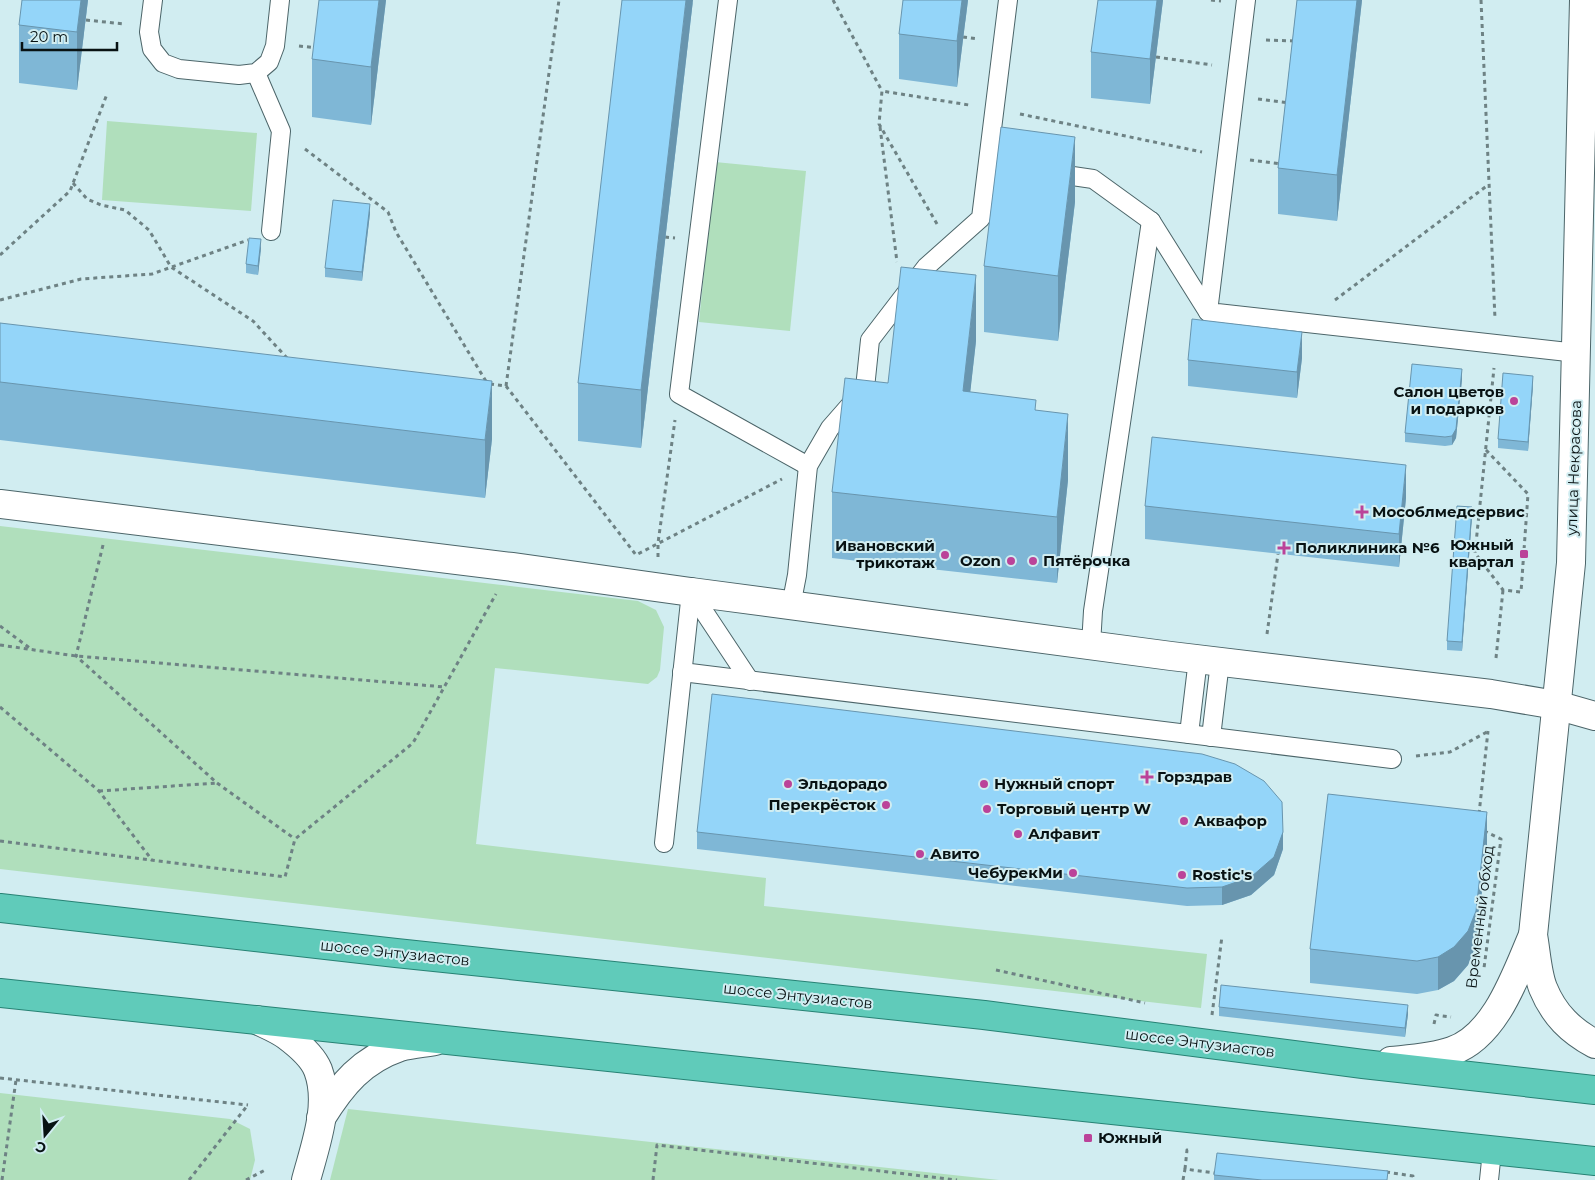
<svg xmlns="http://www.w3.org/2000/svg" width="1595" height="1180" font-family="Montserrat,sans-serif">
  <rect width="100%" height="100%" fill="#d1edf1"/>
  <!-- green -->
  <g fill="#b0dfbc">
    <polygon points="107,121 257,133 251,211 102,200"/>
    <polygon points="715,162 806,171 790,331 699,322"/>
    <polygon points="0,526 638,601 656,610 664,627 660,670 657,677 648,684 495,668 476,844 766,878 764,906 1207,954 1201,1008 0,869"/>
    <polygon points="0,1093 230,1119 250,1129 255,1160 250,1180 0,1180"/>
    <polygon points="348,1109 999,1180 330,1180"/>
  </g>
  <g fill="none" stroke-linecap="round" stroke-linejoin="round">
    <!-- service casing -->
    <g stroke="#4c6569" stroke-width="20">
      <g id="service">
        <polyline points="153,0 149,32 152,49 163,63 179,69 239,75 256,73 269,62 275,46 280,0"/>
        <polyline points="728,0 679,394 808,466"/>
        <polyline points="1246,0 1208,312 1577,353"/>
        <polyline points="256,73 281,131 271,231"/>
        <polyline points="1052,173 1093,179 1151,221 1208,312"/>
        <polyline points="691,592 750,681"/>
        <polyline points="791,606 797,575 808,466 830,428 865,388 870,340 926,267 981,218 1008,0"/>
        <polyline points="1091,645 1093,611 1151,221"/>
        <polyline points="682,672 1392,759"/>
        <polyline points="1189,734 1198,659"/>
        <polyline points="1211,737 1220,662"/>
        <polyline points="664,843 691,592"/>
        <polyline points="1489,1180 1492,1151"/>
      </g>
    </g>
    <!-- minor casing -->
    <g stroke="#4c6569" stroke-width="30">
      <polyline id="minor" points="691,592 1171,656 1491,694 1556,705 1595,716"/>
    </g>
    <!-- tertiary casing -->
    <g stroke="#4c6569" stroke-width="30">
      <g id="tertiary">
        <path d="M 1584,0 L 1571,563 L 1533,935 C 1536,951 1537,973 1543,988 C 1554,1015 1571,1031 1595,1044"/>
        <polyline points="0,504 512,567 691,592"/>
        <path d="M 1391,1061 C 1411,1059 1432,1058 1452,1051 C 1496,1036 1516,974 1533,935"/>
      </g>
    </g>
    <!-- secondary casing -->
    <g stroke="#4c6569" stroke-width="30">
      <g id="secondary">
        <path d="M 257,1020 C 267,1025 278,1029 287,1036 C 299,1045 313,1057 318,1070 C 331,1105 315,1146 306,1180"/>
        <path d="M 321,1118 C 342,1084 362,1060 400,1047 C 411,1044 424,1043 435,1041"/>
      </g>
    </g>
    <!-- trunk casing -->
    <g stroke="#278274" stroke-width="30">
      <g id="trunk">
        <polyline points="0,908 396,953 984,1015 1363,1064 1595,1090"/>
        <polyline points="0,993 1595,1161"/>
      </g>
    </g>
    <!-- path -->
    <g stroke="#6e8284" stroke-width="3" stroke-dasharray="4 4" stroke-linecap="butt">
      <polyline points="833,0 882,91"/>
      <polyline points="1211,0 1221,1"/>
      <polyline points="1481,0 1495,319"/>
      <polyline points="86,20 124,24"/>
      <polyline points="963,37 978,39"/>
      <polyline points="1266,40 1295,41"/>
      <polyline points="299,46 318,48"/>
      <polyline points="1156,57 1212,65"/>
      <polyline points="1258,99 1289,103"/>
      <polyline points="1020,114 1202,152"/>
      <polyline points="880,127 897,262"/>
      <polyline points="305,149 388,212 396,232 487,383"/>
      <polyline points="1250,160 1281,164"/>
      <polyline points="73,183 87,199 101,205 125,210 149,230 171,267 253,321 287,358"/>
      <polyline points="937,224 879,124 882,91 969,105"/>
      <polyline points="665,237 675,238"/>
      <polyline points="0,255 70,191 107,94"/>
      <polyline points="0,300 81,279 152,274 248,240"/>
      <polyline points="1335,300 1488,185"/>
      <polyline points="490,384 506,386 636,555 782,479"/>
      <polyline points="506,386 559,0"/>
      <polyline points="1486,450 1528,494 1521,592 1503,590 1475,553 1494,368"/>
      <polyline points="103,545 76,656 217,783 295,839"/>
      <polyline points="658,557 658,543 675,420"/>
      <polyline points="0,626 31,649"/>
      <polyline points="1267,634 1278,554"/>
      <polyline points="0,645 76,656 445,687"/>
      <polyline points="1496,658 1503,590"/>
      <polyline points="0,707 99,791 152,860"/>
      <polyline points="1416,756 1450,752 1487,732"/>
      <polyline points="99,791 217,783"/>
      <polyline points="1479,814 1488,731"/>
      <polyline points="1484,831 1501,839 1484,968"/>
      <polyline points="0,841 285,877 295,839 413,743 496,594"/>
      <polyline points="996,970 1145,1003"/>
      <polyline points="1212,1015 1222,936"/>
      <polyline points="1434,1024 1436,1015 1451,1017"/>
      <polyline points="0,1078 248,1105"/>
      <polyline points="1185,1169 1187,1150 1191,1151"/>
      <polyline points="1386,1172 1413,1176 1412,1180"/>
      <polyline points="2,1180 16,1080"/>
      <polyline points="189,1180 247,1106"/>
      <polyline points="246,1180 267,1169"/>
      <polyline points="653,1180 657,1145 957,1180"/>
      <polyline points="1183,1180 1185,1169 1215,1173"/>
    </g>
    <!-- service -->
    <use href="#service" stroke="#fff" stroke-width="18"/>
    <!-- minor -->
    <use href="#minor" stroke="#fff" stroke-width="28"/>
    <!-- tertiary -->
    <use href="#tertiary" stroke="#fff" stroke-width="28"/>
    <!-- secondary -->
    <use href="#secondary" stroke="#fff" stroke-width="28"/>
    <!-- trunk -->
    <use href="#trunk" stroke="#60cbba" stroke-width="28"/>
  </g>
  <!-- wall -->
  <g fill="#7fb7d6">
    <polygon points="88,0 77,90 19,83 19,25"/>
    <polygon points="386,0 371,125 312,117 312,59"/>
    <polygon points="693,0 641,448 578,441 578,383"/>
    <polygon points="968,0 957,87 899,79 899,34"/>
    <polygon points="1163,0 1150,104 1091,98 1091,52"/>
    <polygon points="1297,0 1362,0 1337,221 1278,214 1278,168"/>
    <polygon points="1075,202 1058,341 984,332 984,266"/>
    <polygon points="370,213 362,281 325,277 325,268"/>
    <polygon points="261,248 258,275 246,273 246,264"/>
    <polygon points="0,323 492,439 485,498 0,440"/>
    <polygon points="976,341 970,392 1036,410 1068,480 1057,583 832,558 832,492 888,383"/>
    <polygon points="1302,358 1297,398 1188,386 1188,360"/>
    <polygon points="1462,379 1456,438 1452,445 1445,446 1405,442 1405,433"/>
    <polygon points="1533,385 1528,451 1498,448 1498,439"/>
    <polygon points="1406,498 1399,567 1145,539 1145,506"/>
    <polygon points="1472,516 1462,651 1447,650 1447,641"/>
    <polygon points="697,832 1283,849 1274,875 1251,895 1222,905 1187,906 697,849"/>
    <polygon points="1487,845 1476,945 1468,965 1454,981 1438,990 1417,994 1310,983 1310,949"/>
    <polygon points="1219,1007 1408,1014 1405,1037 1219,1016"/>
    <polygon points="1214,1175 1388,1180 1214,1180"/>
  </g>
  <!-- shaded-wall -->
  <g fill="#6895ae">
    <polygon points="81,0 88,0 77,90 77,32"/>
    <polygon points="379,0 386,0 371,125 371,67"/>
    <polygon points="686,0 693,0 641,448 641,390"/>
    <polygon points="962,0 968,0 957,87 957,41"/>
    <polygon points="1157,0 1163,0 1150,104 1150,59"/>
    <polygon points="1357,0 1362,0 1337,221 1337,175"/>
    <polygon points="1075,137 1075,202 1058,341 1058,276"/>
    <polygon points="370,204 370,213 362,281 362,272"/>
    <polygon points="261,239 261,248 258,275 258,266"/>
    <polygon points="976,275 976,341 963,457 963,391"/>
    <polygon points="1302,332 1302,358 1297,398 1297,372"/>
    <polygon points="1462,369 1462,379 1456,438 1452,445 1452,436"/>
    <polygon points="1533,376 1533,385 1528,451 1528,442"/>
    <polygon points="492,381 492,439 485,498 485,440"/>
    <polygon points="1068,414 1068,480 1057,583 1057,517"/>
    <polygon points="1406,465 1406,498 1399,567 1399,534"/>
    <polygon points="1472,507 1472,516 1462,651 1462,642"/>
    <polygon points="1487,812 1487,845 1476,945 1468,965 1454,981 1438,990 1438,957"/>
    <polygon points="1283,832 1283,849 1274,875 1251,895 1222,905 1222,887"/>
    <polygon points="1408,1005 1408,1014 1405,1037 1405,1028"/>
  </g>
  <!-- building -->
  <g fill="#94d5f9" stroke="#6895ae">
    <polygon points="22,0 81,0 77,32 19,25"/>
    <polygon points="319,0 379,0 371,67 312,59"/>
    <polygon points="622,0 686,0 641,390 578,383"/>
    <polygon points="903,0 962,0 957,41 899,34"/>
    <polygon points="1098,0 1157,0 1150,59 1091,52"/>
    <polygon points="1297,0 1357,0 1337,175 1278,168"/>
    <polygon points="1001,127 1075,137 1058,276 984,266"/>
    <polygon points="333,200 370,204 362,272 325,268"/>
    <polygon points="249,238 261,239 258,266 246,264"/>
    <polygon points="901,267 976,275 963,391 1036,400 1035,410 1068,414 1057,517 832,492 845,378 888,383"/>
    <polygon points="1192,319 1302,332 1297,372 1188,360"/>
    <polygon points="0,323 492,381 485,440 0,382"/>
    <polygon points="1412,364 1462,369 1456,429 1452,436 1445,437 1405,433"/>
    <polygon points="1503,373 1533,376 1528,442 1498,439"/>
    <polygon points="1152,437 1406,465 1399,534 1145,506"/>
    <polygon points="1457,506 1472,507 1462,642 1447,641"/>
    <polygon points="712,694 1202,754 1235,764 1264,781 1282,802 1283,832 1274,857 1251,877 1222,887 1187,888 697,832"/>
    <polygon points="1328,794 1487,812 1476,911 1468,931 1454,947 1438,957 1417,961 1310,949"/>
    <polygon points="1221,985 1408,1005 1405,1028 1219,1007"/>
    <polygon points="1217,1153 1388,1171 1387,1180 1262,1180 1214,1175"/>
  </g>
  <!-- markers -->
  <g fill="#bb4399" stroke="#d1edf1" stroke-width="2">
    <circle cx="1514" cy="401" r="5"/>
    <path d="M1359.5 504.5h5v5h5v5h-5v5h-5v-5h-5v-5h5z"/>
    <path d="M1281.5 540.5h5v5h5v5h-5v5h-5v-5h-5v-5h5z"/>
    <rect x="1519" y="549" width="10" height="10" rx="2.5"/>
    <circle cx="945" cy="555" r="5"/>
    <circle cx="1011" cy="561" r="5"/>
    <circle cx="1033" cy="561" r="5"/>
    <path d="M1144.5 769.5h5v5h5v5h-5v5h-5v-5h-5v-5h5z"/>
    <circle cx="788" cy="784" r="5"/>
    <circle cx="984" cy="784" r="5"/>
    <circle cx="886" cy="805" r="5"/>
    <circle cx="987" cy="809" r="5"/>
    <circle cx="1184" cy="821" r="5"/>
    <circle cx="1018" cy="834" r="5"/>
    <circle cx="920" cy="854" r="5"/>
    <circle cx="1073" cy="873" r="5"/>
    <circle cx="1182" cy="875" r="5"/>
    <rect x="1083" y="1133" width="10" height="10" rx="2.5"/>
  </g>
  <g text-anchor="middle" stroke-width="4" stroke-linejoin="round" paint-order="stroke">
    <!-- poi labels -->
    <g font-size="15" font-weight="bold" fill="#081213" stroke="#d1edf1" text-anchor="start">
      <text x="1504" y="397" text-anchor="end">Салон цветов<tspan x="1504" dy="17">и подарков</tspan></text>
      <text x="1372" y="517">Мособлмедсервис</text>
      <text x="1514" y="550" text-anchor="end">Южный<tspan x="1514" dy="17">квартал</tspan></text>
      <text x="935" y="551" text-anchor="end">Ивановский<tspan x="935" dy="17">трикотаж</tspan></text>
      <text x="1295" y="553">Поликлиника №6</text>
      <text x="1001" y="566" text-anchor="end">Ozon</text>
      <text x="1043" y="566">Пятёрочка</text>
      <text x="1157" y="782">Горздрав</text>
      <text x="798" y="789">Эльдорадо</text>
      <text x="994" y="789">Нужный спорт</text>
      <text x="876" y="810" text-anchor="end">Перекрёсток</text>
      <text x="997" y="814">Торговый центр W</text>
      <text x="1194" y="826">Аквафор</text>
      <text x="1028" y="839">Алфавит</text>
      <text x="930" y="859">Авито</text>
      <text x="1063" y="878" text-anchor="end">ЧебурекМи</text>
      <text x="1192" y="880">Rostic's</text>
      <text x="1098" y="1143">Южный</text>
    </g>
    <!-- street labels -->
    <g font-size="15" fill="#081213" stroke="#d1edf1">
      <text transform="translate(1574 468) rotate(-88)" y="5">улица Некрасова</text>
      <text transform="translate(1480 917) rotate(-83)" y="5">Временный обход</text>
      <text transform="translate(395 953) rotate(6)" y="5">шоссе Энтузиастов</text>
      <text transform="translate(798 996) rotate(6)" y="5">шоссе Энтузиастов</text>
      <text transform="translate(1200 1043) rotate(7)" y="5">шоссе Энтузиастов</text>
    </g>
  </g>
  <!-- north arrow -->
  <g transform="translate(45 1135) rotate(198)" stroke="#d1edf1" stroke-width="4" paint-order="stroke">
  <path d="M0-4L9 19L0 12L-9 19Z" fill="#081213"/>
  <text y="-8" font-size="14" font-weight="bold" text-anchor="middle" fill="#081213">С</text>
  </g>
  <!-- scale -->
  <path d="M22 42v8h95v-8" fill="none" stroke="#081213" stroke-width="2.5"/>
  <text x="30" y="42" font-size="15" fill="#081213" stroke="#d1edf1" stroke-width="4" paint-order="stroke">20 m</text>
</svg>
